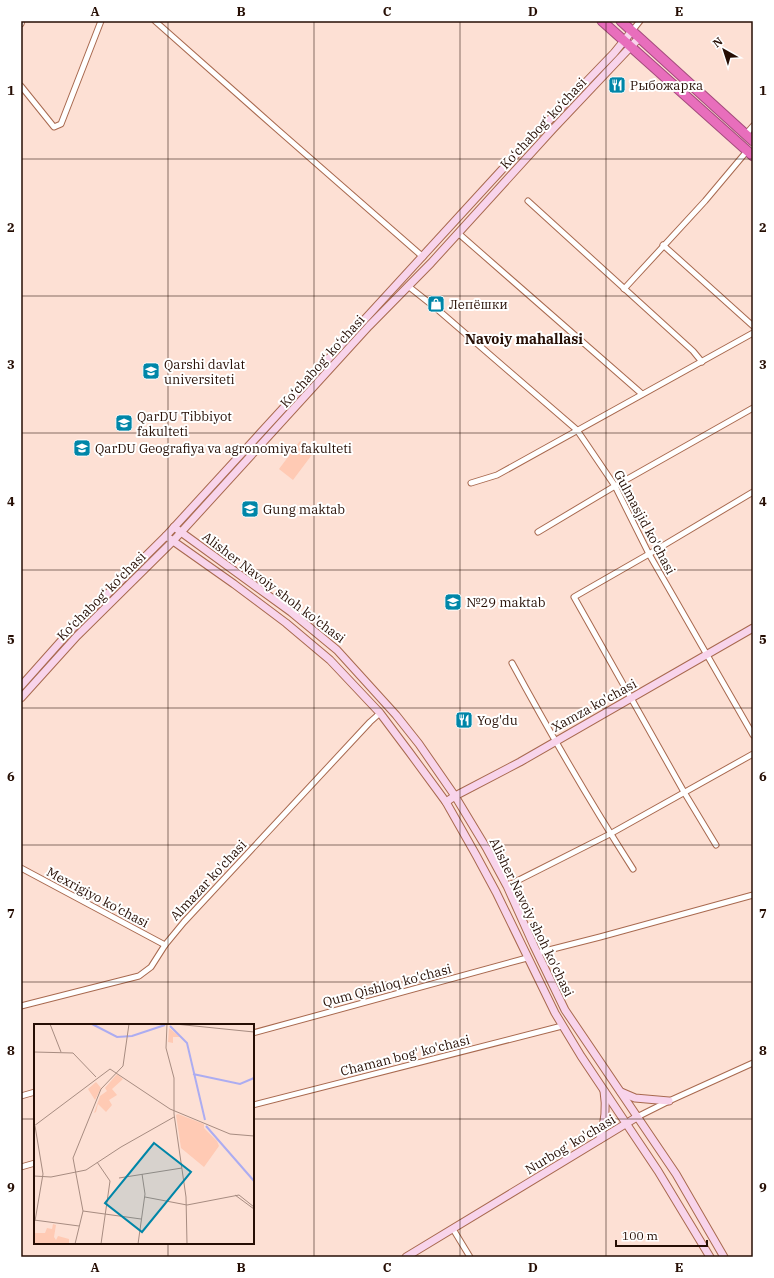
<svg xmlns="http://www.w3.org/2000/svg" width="774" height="1278" font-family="'IBM Plex Serif',serif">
  <rect width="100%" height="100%" fill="#fde0d4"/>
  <!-- green -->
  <polygon fill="#ffcab4" points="300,441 314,452 293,480 279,469"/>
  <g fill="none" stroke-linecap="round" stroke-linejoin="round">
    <!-- street casing -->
    <g stroke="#a8694f" stroke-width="7">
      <g id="street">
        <polyline points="155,21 278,130 423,257"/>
        <polyline points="21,24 22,21"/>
        <polyline points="632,31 640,21"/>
        <polyline points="21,86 54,127 61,124 101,21"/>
        <polyline points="746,134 753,126"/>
        <polyline points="528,201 693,351 702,362"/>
        <polyline points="458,233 642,394"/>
        <polyline points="663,245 753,326"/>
        <polyline points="408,286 437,309 577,430 615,486 649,554 753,735"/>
        <polyline points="624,289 705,201 747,151"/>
        <polyline points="471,483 497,475 753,333"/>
        <polyline points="538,532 615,486 753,408"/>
        <path d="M 512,663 C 550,733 590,802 633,869"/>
        <polyline points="716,845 684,792 574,597 649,554 753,492"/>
        <polyline points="21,868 165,945"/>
        <polyline points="507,886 610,834 753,754"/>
        <polyline points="537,953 600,937 753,895"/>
        <polyline points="21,1006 139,976 151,967 165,945 184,922 370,722 380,713"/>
        <polyline points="253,1033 527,958"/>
        <polyline points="21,1096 35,1092"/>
        <polyline points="253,1105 562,1026"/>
        <polyline points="637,1117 669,1101 753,1063"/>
        <polyline points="21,1167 35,1163"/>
        <polyline points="453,1229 470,1257"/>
      </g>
    </g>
    <!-- secondary casing -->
    <g stroke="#a8694f" stroke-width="9">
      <g id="secondary">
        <polyline points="174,527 291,612 337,650 396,715 419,744 455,796 487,849 507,886 534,946 565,1010 676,1174 724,1257"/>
        <polyline points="166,536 234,584 286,623 330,660 380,713 410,753 446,802 476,855 496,892 555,1013 581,1056 658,1171 710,1257"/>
        <polyline points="21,686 70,631 166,536 508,163 614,53 632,31"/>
        <polyline points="21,698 77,636 173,541 369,326 431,263 553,129 639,38"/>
        <polyline points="446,802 455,796 520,762 753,628"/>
        <polyline points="621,1092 635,1098 669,1101"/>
        <path d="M 600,1139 C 605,1123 607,1109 604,1091"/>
        <polyline points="406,1257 637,1117"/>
      </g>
    </g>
    <!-- highway casing -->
    <g stroke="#a44c7c" stroke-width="11">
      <g id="highway">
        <polyline points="602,21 753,156"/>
        <polyline points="621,21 753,141"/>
      </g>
    </g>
    <!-- street -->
    <use href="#street" stroke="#fff" stroke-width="5"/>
    <!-- secondary -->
    <use href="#secondary" stroke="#f8d4eb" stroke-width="7"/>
    <!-- highway -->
    <use href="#highway" stroke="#e86ebc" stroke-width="9"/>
  </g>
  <!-- grid -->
  <path fill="none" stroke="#260e04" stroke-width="1" stroke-opacity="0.55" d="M 168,21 L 168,1025M 314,21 L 314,1257M 460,21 L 460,1257M 606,21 L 606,1257M 21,159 L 753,159M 21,296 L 753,296M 21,433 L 753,433M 21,570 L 753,570M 21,708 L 753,708M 21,845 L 753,845M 21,982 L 753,982M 21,1119 L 35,1119M 253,1119 L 753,1119M 168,1243 L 168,1257"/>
  <!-- icons -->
  <defs>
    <g id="restaurant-square" transform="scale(0.9)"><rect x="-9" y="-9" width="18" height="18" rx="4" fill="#0086a8" stroke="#fff"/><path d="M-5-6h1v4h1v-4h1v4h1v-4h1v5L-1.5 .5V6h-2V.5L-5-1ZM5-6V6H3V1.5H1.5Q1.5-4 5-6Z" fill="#fff"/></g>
    <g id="shop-square" transform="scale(0.9)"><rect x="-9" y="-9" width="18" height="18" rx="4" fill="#0086a8" stroke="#fff"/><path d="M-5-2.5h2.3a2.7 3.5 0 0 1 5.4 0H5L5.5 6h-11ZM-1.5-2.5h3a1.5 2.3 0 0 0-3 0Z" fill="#fff"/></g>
    <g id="university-square" transform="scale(0.9)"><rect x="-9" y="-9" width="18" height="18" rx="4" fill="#0086a8" stroke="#fff"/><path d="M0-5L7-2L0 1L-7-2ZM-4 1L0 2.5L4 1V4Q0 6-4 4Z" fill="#fff"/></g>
    <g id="school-square" transform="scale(0.9)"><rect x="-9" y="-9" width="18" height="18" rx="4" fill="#0086a8" stroke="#fff"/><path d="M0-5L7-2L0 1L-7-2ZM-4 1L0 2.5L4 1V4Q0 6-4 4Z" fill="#fff"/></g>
  </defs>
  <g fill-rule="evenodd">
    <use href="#restaurant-square" x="617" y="85"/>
    <use href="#shop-square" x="436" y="304"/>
    <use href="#university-square" x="151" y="371"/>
    <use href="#university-square" x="124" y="423"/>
    <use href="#university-square" x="82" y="448"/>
    <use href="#school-square" x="250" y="509"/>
    <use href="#school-square" x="453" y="602"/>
    <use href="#restaurant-square" x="464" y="720"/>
  </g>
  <g text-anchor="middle" stroke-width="4" stroke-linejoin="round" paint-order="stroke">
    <!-- poi labels -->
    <g font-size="13" fill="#260e04" stroke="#fff" text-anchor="start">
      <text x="630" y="90">Рыбожарка</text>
      <text x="449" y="309">Лепёшки</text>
      <text x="164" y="369">Qarshi davlat<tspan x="164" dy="15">universiteti</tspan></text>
      <text x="137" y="421">QarDU Tibbiyot<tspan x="137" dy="15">fakulteti</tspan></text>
      <text x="95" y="453">QarDU Geografiya va agronomiya fakulteti</text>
      <text x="263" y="514">Gung maktab</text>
      <text x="466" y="607">№29 maktab</text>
      <text x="477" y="725">Yog'du</text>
    </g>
    <!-- street labels -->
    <g font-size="13" fill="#260e04" stroke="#fff">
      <text transform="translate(543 123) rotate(-47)" y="5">Ko‘chabog‘ ko‘chasi</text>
      <text transform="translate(322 361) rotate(-48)" y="5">Ko‘chabog‘ ko‘chasi</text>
      <text transform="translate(645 522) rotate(62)" y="5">Gulmasjid ko'chasi</text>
      <text transform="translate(274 587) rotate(37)" y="5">Alisher Navoiy shoh ko'chasi</text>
      <text transform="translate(101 596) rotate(-45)" y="5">Ko‘chabog‘ ko‘chasi</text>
      <text transform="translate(594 705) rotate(-29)" y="5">Xamza ko'chasi</text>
      <text transform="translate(208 880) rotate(-47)" y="5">Almazar ko'chasi</text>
      <text transform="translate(98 897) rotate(28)" y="5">Mexrigiyo ko'chasi</text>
      <text transform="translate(532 917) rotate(64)" y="5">Alisher Navoiy shoh ko'chasi</text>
      <text transform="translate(387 985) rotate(-15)" y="5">Qum Qishloq ko'chasi</text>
      <text transform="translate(405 1055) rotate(-14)" y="5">Chaman bog' ko'chasi</text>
      <text transform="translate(570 1144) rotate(-31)" y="5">Nurbog' ko'chasi</text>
    </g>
    <!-- neighbourhood labels -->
    <g font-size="14" font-weight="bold" fill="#260e04" stroke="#fff">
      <text x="524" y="344">Navoiy mahallasi</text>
    </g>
  </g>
  <!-- overview -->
  <g transform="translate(34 1024)">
    <rect width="220" height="220" fill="#fde0d4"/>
    <path d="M 135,4 L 146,13 L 139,13 L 139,19 L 134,18 ZM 83,50 L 89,55 L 78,65 L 83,71 L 75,76 L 78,81 L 72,88 L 64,80 L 62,88 L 60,89 L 66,72 L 73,67 L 71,64 ZM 62,58 L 67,64 L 61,76 L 54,65 ZM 144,90 L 170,100 L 170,104 L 183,117 L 185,122 L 170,143 L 147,124 L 142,91 ZM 19,200 L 22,201 L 20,213 L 22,216 L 24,212 L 35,215 L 35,220 L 0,220 L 0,204 L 1,209 L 11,209 L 13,204 L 18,205 Z" fill="#ffcab4"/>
    <path fill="none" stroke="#acacf1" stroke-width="2" d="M 58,0 L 83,13 L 98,12 L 131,1M 136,2 L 153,19 L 171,96M 159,50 L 206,60 L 220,54M 172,102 L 220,157"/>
    <path fill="none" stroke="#a78c81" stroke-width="1" d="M 16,0 L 27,28M 133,0 L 132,24 L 140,54 L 140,90 L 152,173 L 153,220M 141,0 L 220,8M 0,28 L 39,29 L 62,53M 0,102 L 76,45 L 136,85 L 196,110 L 220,112M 63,138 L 76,157 L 67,220M 0,152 L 17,153 L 52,146 L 87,123 L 140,93M 85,154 L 148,144M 201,171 L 220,185M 111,173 L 153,181 L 205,171 L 220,183M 49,187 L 107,195M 0,196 L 45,202M 1,197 L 9,150 L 1,102M 41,220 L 49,187 L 39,134 L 67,65 L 89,42 L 95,0M 104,220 L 111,170 L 108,150"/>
    <path fill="#0086a8" fill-opacity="0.15" stroke="#0086a8" stroke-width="2" d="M 120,119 L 157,148 L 108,208 L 71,179 Z"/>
    <rect width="220" height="220" fill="none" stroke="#260e04" stroke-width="2"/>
  </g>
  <!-- border -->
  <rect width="774" height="1278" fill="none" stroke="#ffffff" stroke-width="44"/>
  <!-- north arrow -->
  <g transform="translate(724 50) rotate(321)" stroke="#ffffff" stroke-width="3" paint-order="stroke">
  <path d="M0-3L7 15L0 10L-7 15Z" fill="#260e04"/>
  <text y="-6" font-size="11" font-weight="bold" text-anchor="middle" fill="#260e04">N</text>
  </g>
  <!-- scale -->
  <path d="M616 1240v6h91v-6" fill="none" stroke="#260e04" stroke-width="2"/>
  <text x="622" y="1240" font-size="12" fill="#260e04" stroke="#ffffff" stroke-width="3" paint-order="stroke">100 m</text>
  <rect x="22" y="22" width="730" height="1234" fill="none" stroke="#260e04" stroke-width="1.5"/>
  <g font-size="13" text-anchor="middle" font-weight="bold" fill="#260e04">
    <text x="95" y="16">A</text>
    <text x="241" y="16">B</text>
    <text x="387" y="16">C</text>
    <text x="533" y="16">D</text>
    <text x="679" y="16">E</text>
    <text x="11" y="95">1</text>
    <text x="763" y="95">1</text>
    <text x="11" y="232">2</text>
    <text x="763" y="232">2</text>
    <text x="11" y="369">3</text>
    <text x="763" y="369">3</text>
    <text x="11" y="506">4</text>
    <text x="763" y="506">4</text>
    <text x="11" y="644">5</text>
    <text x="763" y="644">5</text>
    <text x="11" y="781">6</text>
    <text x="763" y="781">6</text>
    <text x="11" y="918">7</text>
    <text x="763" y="918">7</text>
    <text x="11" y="1055">8</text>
    <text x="763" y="1055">8</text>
    <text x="11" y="1192">9</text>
    <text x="763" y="1192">9</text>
    <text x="95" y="1272">A</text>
    <text x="241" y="1272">B</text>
    <text x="387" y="1272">C</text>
    <text x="533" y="1272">D</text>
    <text x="679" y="1272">E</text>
  </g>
</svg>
